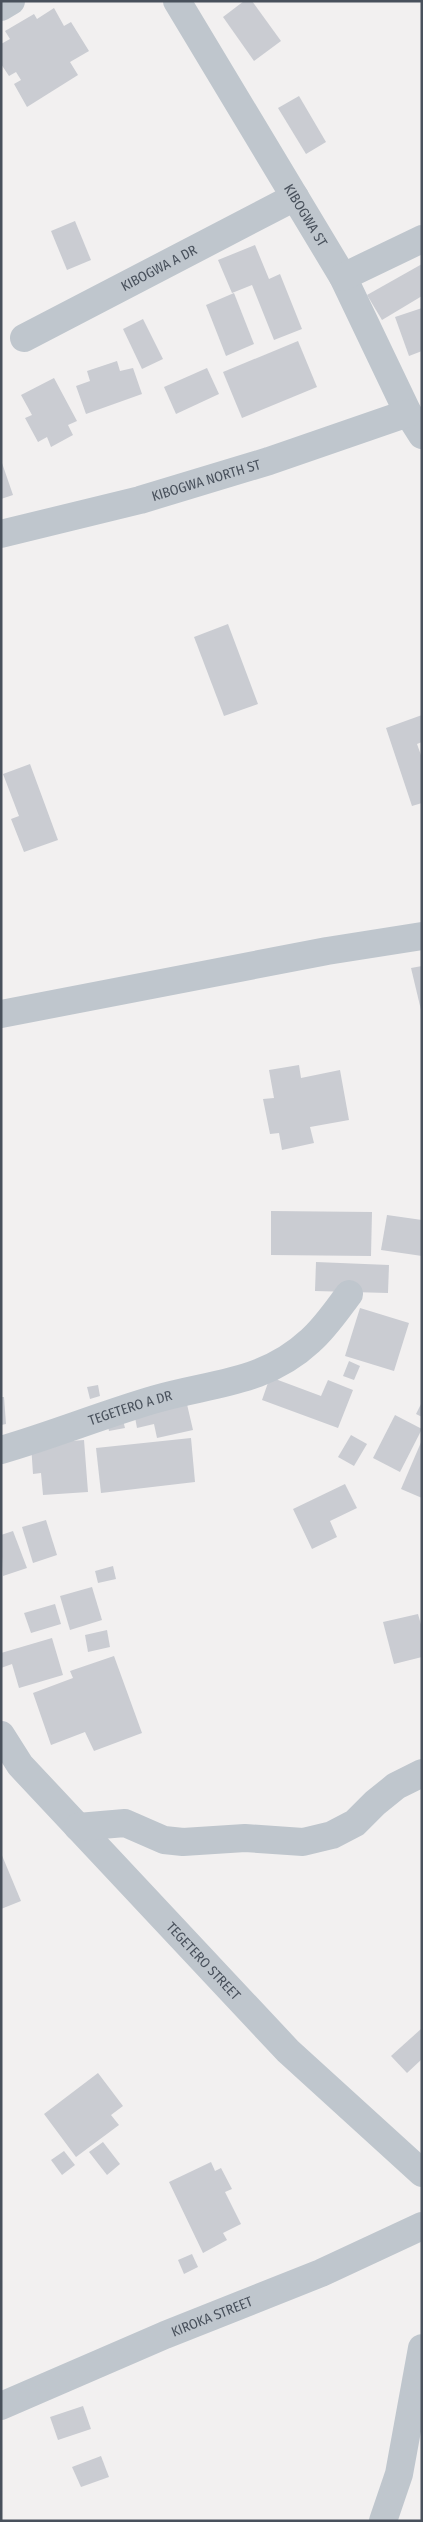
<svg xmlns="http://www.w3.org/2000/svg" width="423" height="2522" font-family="'Fira Sans Condensed',sans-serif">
  <rect width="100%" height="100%" fill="#f2f0f0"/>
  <!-- building -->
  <g fill="#caccd2">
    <polygon points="244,1 252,1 281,41 254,61 223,17"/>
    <polygon points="54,8 64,26 71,22 89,51 70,62 78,75 27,107 14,84 21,80 16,72 9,76 1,64 1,44 10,39 5,31 34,14 37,19"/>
    <polygon points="299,96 326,142 306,154 278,108"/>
    <polygon points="75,221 91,260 67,270 51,231"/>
    <polygon points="255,245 269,279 280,274 302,329 274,340 252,285 232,293 218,260"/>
    <polygon points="422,264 422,296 382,320 367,295"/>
    <polygon points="234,293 254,344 226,356 206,305"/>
    <polygon points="422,308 422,351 409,356 395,317"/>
    <polygon points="143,319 163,359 142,369 123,329"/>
    <polygon points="298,341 317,387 242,418 223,372"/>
    <polygon points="117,361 120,371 133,368 142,394 86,414 76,386 90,381 87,371"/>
    <polygon points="207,368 219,394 176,414 164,387"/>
    <polygon points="54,378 77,421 68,425 73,435 51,447 47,437 38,442 25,418 32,415 21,395"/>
    <polygon points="1,460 13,495 1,499"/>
    <polygon points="228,624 258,704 224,716 194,637"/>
    <polygon points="422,715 422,742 417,744 422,758 422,803 412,806 386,728"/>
    <polygon points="30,764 58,840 24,852 11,819 19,816 3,774"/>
    <polygon points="422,966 422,1010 421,1010 411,968"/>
    <polygon points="299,1065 301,1078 340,1070 349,1120 310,1127 314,1143 282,1150 279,1133 270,1134 263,1099 274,1098 269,1070"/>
    <polygon points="271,1211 372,1212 371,1256 271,1255"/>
    <polygon points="387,1215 422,1220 422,1256 381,1250"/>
    <polygon points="316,1262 389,1265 388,1293 315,1291"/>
    <polygon points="360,1308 409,1323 394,1371 345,1356"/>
    <polygon points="349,1361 360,1366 354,1380 343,1376"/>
    <polygon points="270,1377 321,1396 328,1380 353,1390 338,1428 262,1400"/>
    <polygon points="98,1385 100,1396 90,1399 87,1387"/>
    <polygon points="1,1397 4,1397 6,1424 1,1425"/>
    <polygon points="186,1400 193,1430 157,1438 154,1424 137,1428 134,1412"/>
    <polygon points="422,1402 422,1417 416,1414"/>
    <polygon points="395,1415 422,1429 400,1472 373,1458"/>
    <polygon points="122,1416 125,1428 109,1431 106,1419"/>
    <polygon points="351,1435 367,1444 354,1466 338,1457"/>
    <polygon points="191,1438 195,1482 101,1493 96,1448"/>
    <polygon points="84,1440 88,1492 43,1495 41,1473 33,1474 31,1444"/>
    <polygon points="422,1440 422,1498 401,1489"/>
    <polygon points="345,1484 357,1508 330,1521 337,1537 312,1549 293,1509"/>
    <polygon points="46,1520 57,1555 33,1563 22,1527"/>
    <polygon points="13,1531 27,1568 3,1576 1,1535"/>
    <polygon points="113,1566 116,1579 98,1583 95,1571"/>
    <polygon points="92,1587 102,1620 70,1630 60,1596"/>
    <polygon points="55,1604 61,1624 31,1633 24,1613"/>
    <polygon points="418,1614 422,1628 422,1657 394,1664 383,1622"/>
    <polygon points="107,1630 110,1647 88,1652 85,1635"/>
    <polygon points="52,1638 63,1675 19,1688 12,1664 1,1668 1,1653"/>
    <polygon points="114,1656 142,1733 94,1751 85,1732 51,1745 33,1693 73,1678 70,1671"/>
    <polygon points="1,1853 21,1901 1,1909"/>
    <polygon points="421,2029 422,2059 407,2073 391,2056"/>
    <polygon points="98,2073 123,2106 111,2115 119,2125 76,2157 44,2114"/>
    <polygon points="103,2142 120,2164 107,2175 89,2152"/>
    <polygon points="64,2151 75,2165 62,2175 51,2160"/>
    <polygon points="211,2162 215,2171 221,2168 232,2189 225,2192 241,2224 223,2233 227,2240 203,2253 169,2182"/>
    <polygon points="192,2254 198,2267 184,2274 178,2260"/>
    <polygon points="83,2406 91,2429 58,2440 50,2417"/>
    <polygon points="101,2456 109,2477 81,2487 72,2467"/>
  </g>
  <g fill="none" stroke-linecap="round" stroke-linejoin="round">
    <!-- minor -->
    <g stroke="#bfc6cd" stroke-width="28">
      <path id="s1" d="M 177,1 L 343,277 L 408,413 L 422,435"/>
      <polyline points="1,7 11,1"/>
      <polyline points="343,277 422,239"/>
      <path id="s2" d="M 24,338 L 295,197"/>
      <path id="s3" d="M 1,534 L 140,500 L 269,461 L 408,413"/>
      <polyline points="1,1014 327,951 422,936"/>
      <path id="s4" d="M 1,1450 C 53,1435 104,1414 156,1399 C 212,1383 265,1383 310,1341 C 325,1328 337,1310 349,1294"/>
      <path id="s5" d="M 1,1735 L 20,1765 L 288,2051 L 422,2173"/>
      <polyline points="78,1827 125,1823 164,1840 183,1842 245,1838 303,1842 332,1835 355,1823 375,1803 396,1786 422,1773"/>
      <path id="s6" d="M 1,2406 L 165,2335 L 321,2273 L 422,2226"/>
      <polyline points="383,2521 399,2474 422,2348"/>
    </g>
  </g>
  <g text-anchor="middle" stroke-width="4.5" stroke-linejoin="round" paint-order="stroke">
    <!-- street labels -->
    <g font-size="14" fill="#49515c" stroke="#fff">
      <text dy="5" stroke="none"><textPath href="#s1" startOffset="250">KIBOGWA ST</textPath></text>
      <text dy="5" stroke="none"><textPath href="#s2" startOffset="152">KIBOGWA A DR</textPath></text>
      <text dy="5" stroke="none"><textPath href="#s3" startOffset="212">KIBOGWA NORTH ST</textPath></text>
      <text dy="5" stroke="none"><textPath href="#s4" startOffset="136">TEGETERO A DR</textPath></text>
      <text dy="5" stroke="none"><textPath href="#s5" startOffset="304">TEGETERO STREET</textPath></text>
      <text dy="5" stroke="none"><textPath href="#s6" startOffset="229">KIROKA STREET</textPath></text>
    </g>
  </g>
  <!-- border -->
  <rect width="423" height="2522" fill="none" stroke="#49515c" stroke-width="5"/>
</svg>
